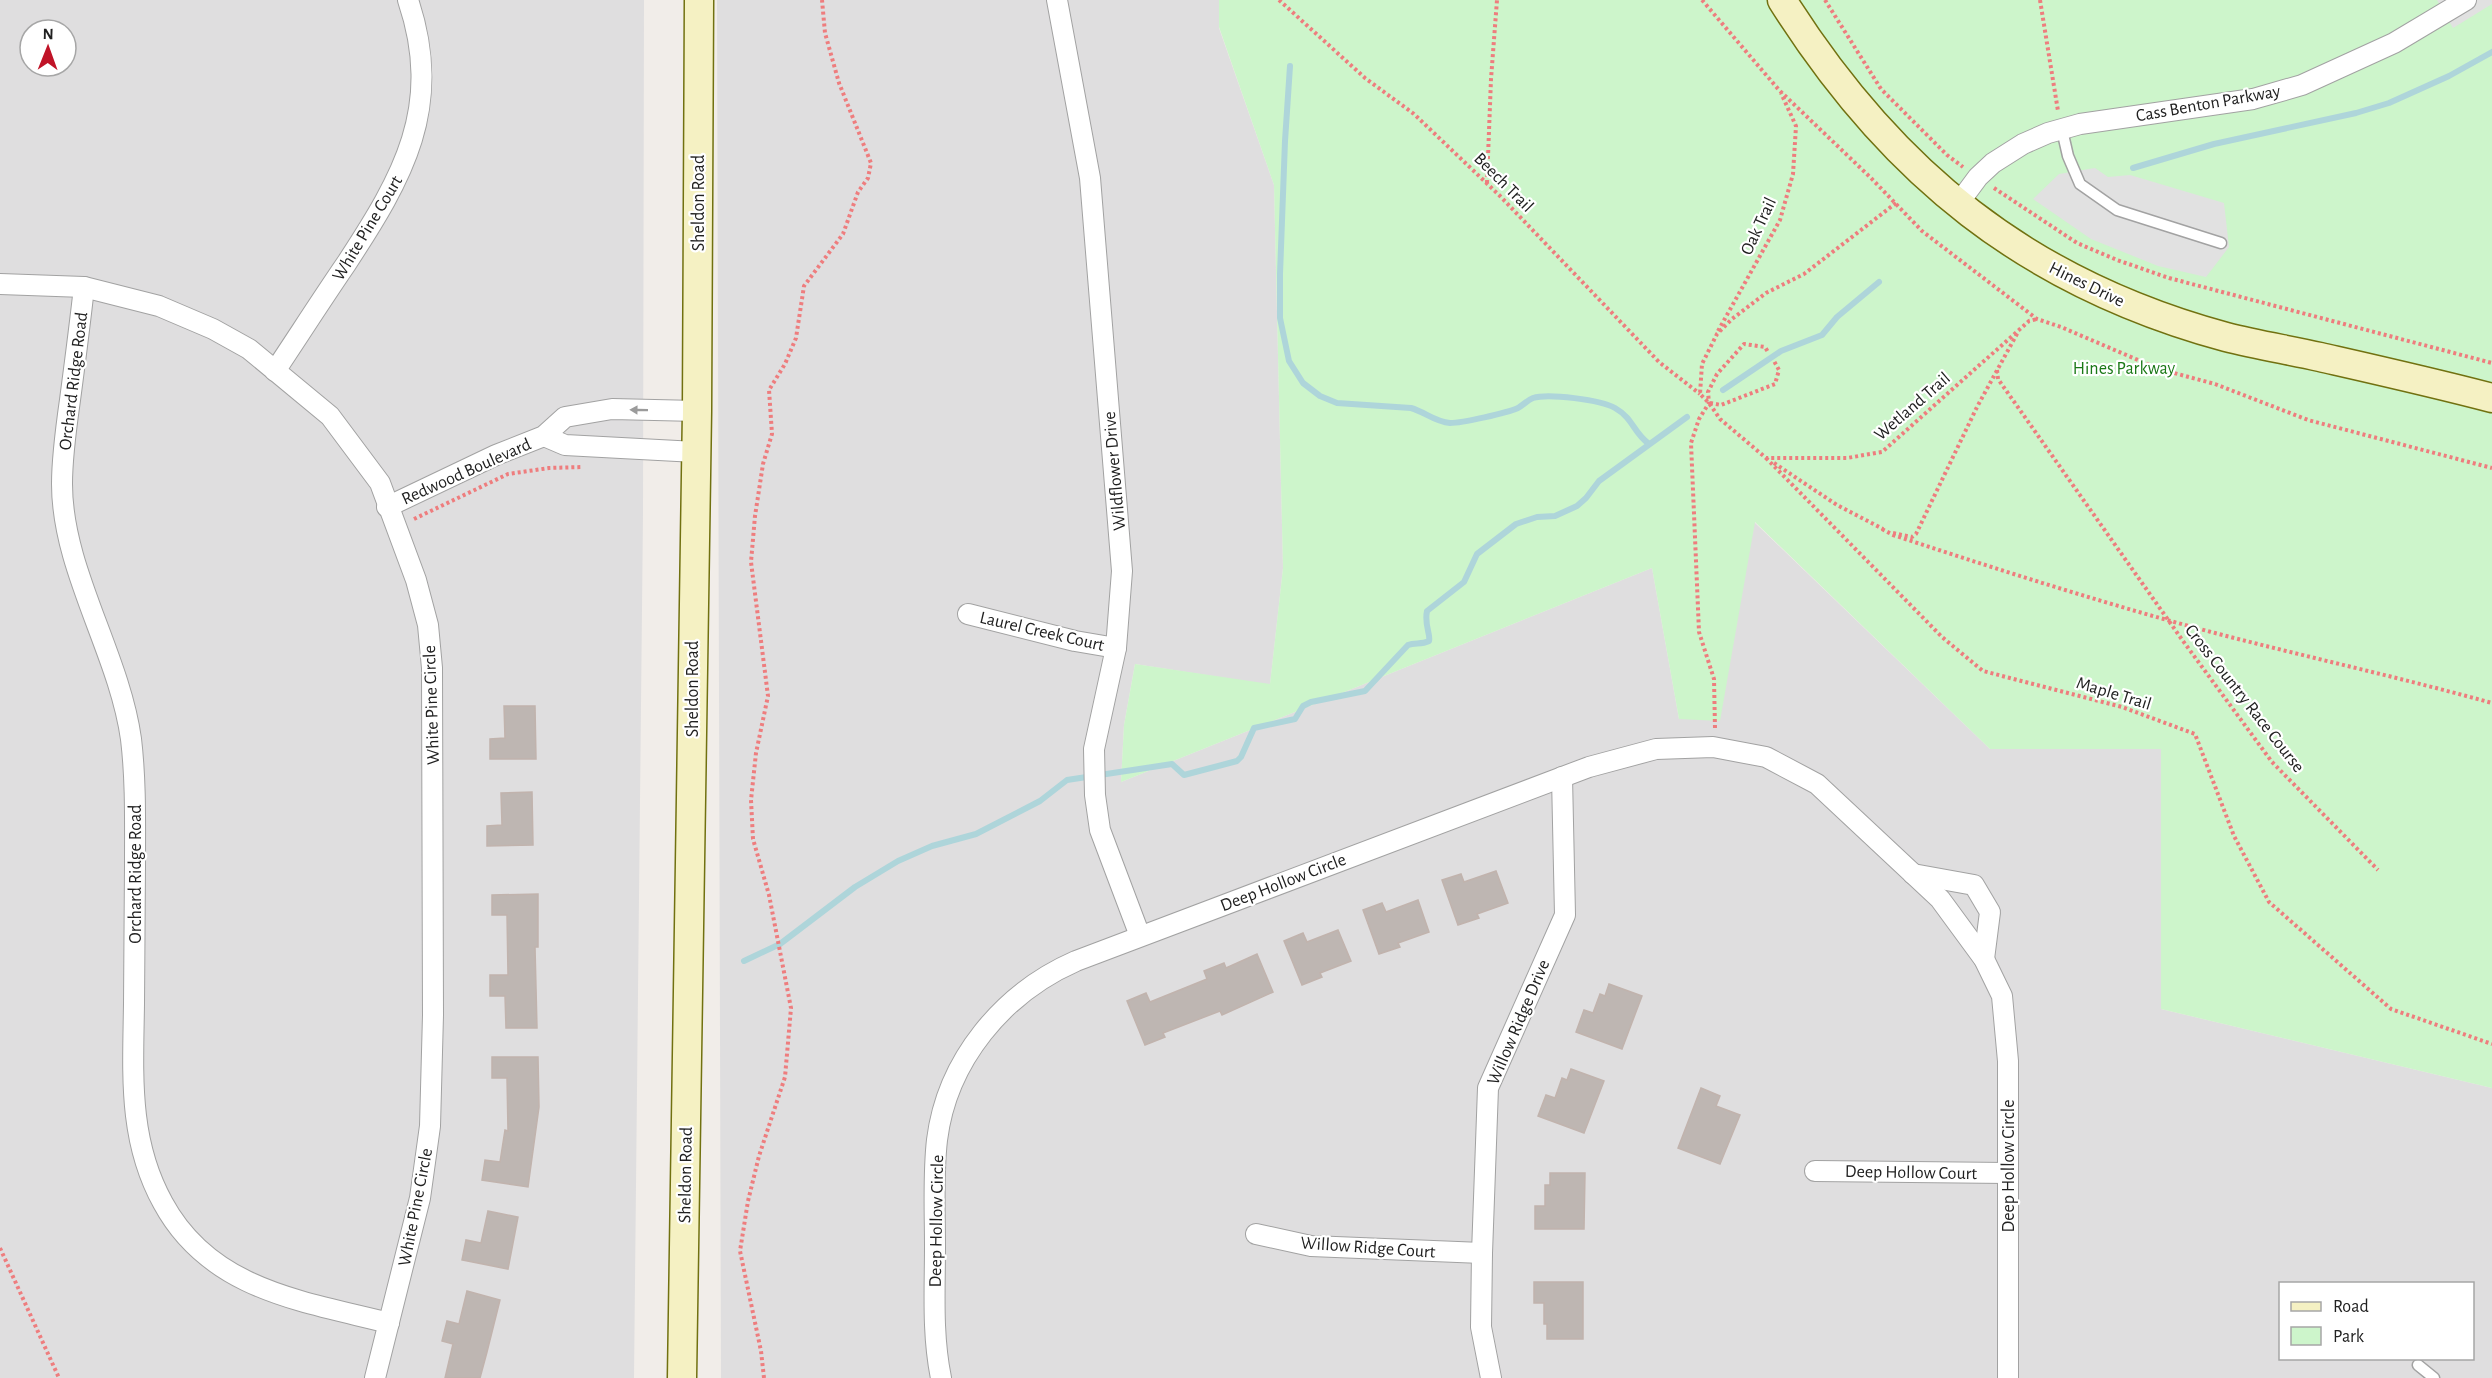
<svg xmlns="http://www.w3.org/2000/svg" width="2492" height="1378" font-family="'Alegreya Sans',sans-serif">
  <rect width="100%" height="100%" fill="#f1ede9"/>
  <!-- residential -->
  <g fill="#dfdedf" fill-rule="evenodd">
    <path d="M 0,0 L 644,0 L 643,513 L 634,1378 L 0,1378 ZM 30,30 L 66,30 L 66,66 L 30,66 Z"/>
    <path d="M 717,0 L 1219,0 L 1219,28 L 1274,185 L 1283,568 L 1270,685 L 1135,664 L 1124,725 L 1121,782 L 1652,568 L 1679,719 L 1754,522 L 1990,749 L 2161,749 L 2161,1009 L 2492,1088 L 2492,1378 L 721,1378 ZM 2280,1284 L 2472,1284 L 2472,1358 L 2280,1358 Z"/>
  </g>
  <!-- park -->
  <polygon fill="#cdf5cb" points="1219,0 2492,0 2492,1088 2161,1009 2161,749 1990,749 1755,522 1720,721 1679,719 1652,568 1121,782 1124,725 1135,664 1270,684 1283,568 1274,185 1219,27"/>
  <!-- parking -->
  <g fill="#e1e1e1">
    <polygon points="2437,0 2492,0 2492,4 2453,28"/>
    <polygon points="2095,168 2108,177 2130,175 2224,203 2229,247 2206,277 2158,266 2091,239 2033,199 2059,174"/>
  </g>
  <g fill="none" stroke-linecap="round" stroke-linejoin="round">
    <!-- stream -->
    <g stroke="#aed5da" stroke-width="6">
      <path d="M 1290,66 L 1285,141 L 1280,274 L 1280,318 L 1289,361 L 1303,383 L 1320,396 L 1337,403 L 1411,408 C 1425,412 1435,422 1450,423 C 1462,423 1507,413 1518,408 C 1523,405 1528,400 1533,398 C 1548,393 1601,400 1615,408 C 1634,419 1632,431 1649,444"/>
      <polyline points="2133,168 2214,144 2356,113 2389,103 2449,76 2492,52"/>
      <polyline points="1723,390 1781,351 1822,335 1837,317 1879,282"/>
      <path d="M 744,961 L 780,944 L 855,887 L 898,861 L 932,846 L 976,834 L 1040,801 L 1067,780 L 1172,764 L 1184,775 L 1237,761 L 1241,757 L 1254,728 L 1295,719 L 1303,706 L 1311,702 L 1365,691 L 1408,645 C 1415,642 1421,645 1429,641 C 1431,635 1424,625 1427,611 L 1464,582 L 1477,554 L 1516,524 L 1537,517 L 1555,516 L 1577,506 L 1586,498 L 1599,481 L 1687,417"/>
    </g>
  </g>
  <!-- building -->
  <g fill="#beb6b2" stroke="#c1b3ad" stroke-width="1.5">
    <polygon points="504,706 535,706 536,759 490,759 490,739 505,738"/>
    <polygon points="532,792 533,845 487,846 487,826 502,825 501,793"/>
    <polygon points="1496,871 1508,903 1477,914 1479,918 1458,925 1442,880 1461,874 1464,882"/>
    <polygon points="538,894 538,947 535,947 537,1028 506,1028 505,996 490,996 490,975 508,975 507,915 492,915 492,895"/>
    <polygon points="1418,900 1429,932 1398,943 1400,947 1379,954 1363,910 1382,903 1386,912"/>
    <polygon points="1338,930 1351,961 1320,973 1322,977 1302,985 1284,941 1303,933 1307,942"/>
    <polygon points="1257,954 1273,992 1222,1015 1220,1011 1163,1033 1165,1037 1145,1045 1127,1001 1146,993 1150,1002 1207,979 1204,971 1224,963 1226,968"/>
    <polygon points="1609,984 1642,996 1622,1049 1576,1032 1584,1010 1593,1013 1600,994 1605,996"/>
    <polygon points="492,1057 538,1057 539,1107 528,1187 482,1180 485,1160 500,1162 505,1130 508,1131 507,1078 492,1078"/>
    <polygon points="1571,1069 1604,1081 1584,1133 1538,1116 1546,1095 1555,1098 1562,1078 1567,1080"/>
    <polygon points="1701,1088 1720,1096 1716,1106 1740,1115 1720,1164 1678,1148"/>
    <polygon points="1550,1173 1585,1173 1584,1229 1535,1229 1535,1206 1545,1206 1545,1185 1550,1185"/>
    <polygon points="488,1211 518,1217 508,1269 462,1260 466,1240 481,1243"/>
    <polygon points="1534,1282 1583,1282 1583,1339 1547,1339 1547,1324 1544,1324 1544,1303 1534,1303"/>
    <polygon points="467,1291 500,1300 487,1352 480,1378 445,1378 453,1344 442,1341 447,1321 459,1324"/>
  </g>
  <g fill="none" stroke-linecap="round" stroke-linejoin="round">
    <!-- lane casing -->
    <g stroke="#a2a2a2" stroke-width="13">
      <g id="lane">
        <polyline points="2062,130 2068,156 2080,184 2117,210 2221,243"/>
        <polyline points="2418,1365 2434,1378"/>
      </g>
    </g>
    <!-- street casing -->
    <g stroke="#a2a2a2" stroke-width="22">
      <g id="street">
        <polyline points="1057,0 1090,178 1122,571 1116,648 1094,749 1095,795 1100,830 1140,936"/>
        <polyline points="1958,204 1978,177 1993,163 2023,144 2048,133 2080,124 2253,99 2302,85 2394,43 2466,0"/>
        <polyline points="0,284 84,287 159,306 213,329 249,349 330,416 380,483 416,580 428,625 432,668 433,1015 430,1126 420,1198 375,1378"/>
        <path d="M 84,287 C 80,324 75,362 70,400 C 66,428 62,456 62,484 C 62,570 119,653 131,739 C 136,781 135,823 135,865 C 135,911 134,958 134,1004 C 133,1074 128,1140 163,1203 C 210,1290 302,1301 389,1323"/>
        <path d="M 275,371 C 299,335 322,299 346,264 C 403,177 444,107 408,0"/>
        <polyline points="544,436 565,445 696,452"/>
        <polyline points="387,507 496,455 544,436 565,417 612,409 697,411"/>
        <polyline points="968,614 1075,641 1116,648"/>
        <polyline points="1913,874 1974,885 1990,912 1984,959"/>
        <polyline points="1815,1171 2007,1173"/>
        <polyline points="1256,1234 1311,1246 1482,1253"/>
        <path d="M 941,1378 C 932,1334 935,1290 935,1246 C 935,1211 933,1175 937,1140 C 947,1060 1003,993 1076,961 L 1589,767 L 1656,749 L 1713,747 L 1766,757 L 1817,784 L 1940,899 L 1984,959 L 2002,996 L 2008,1061 L 2008,1378"/>
        <polyline points="1491,1378 1481,1327 1482,1253 1488,1088 1565,915 1562,777"/>
      </g>
    </g>
    <!-- secondary casing -->
    <g stroke="#717110" stroke-width="31">
      <g id="secondary">
        <path d="M 1782,0 C 1891,173 2027,283 2226,337 C 2257,345 2289,350 2320,357 C 2377,370 2435,383 2492,398"/>
        <polyline points="682,1378 697,411 699,0"/>
      </g>
    </g>
    <!-- path -->
    <g stroke="#ee7d7e" stroke-width="4" stroke-dasharray="3 3" stroke-linecap="butt">
      <polyline points="1279,0 1365,78 1414,114 1500,196 1659,362 1700,394"/>
      <polyline points="1702,0 1779,90 1871,178 1922,231 2037,319 2061,327 2159,369 2215,384 2308,420 2492,468"/>
      <polyline points="1825,0 1881,89 1947,155 1963,167"/>
      <polyline points="2040,0 2058,111"/>
      <polyline points="1487,183 1491,79 1497,0"/>
      <polyline points="1994,188 2077,243 2117,260 2169,278 2492,363"/>
      <polyline points="1896,203 1804,274 1766,293 1732,319 1717,334 1702,364 1700,394 1709,403 1720,419 1766,458 1847,458 1882,452 2020,329 2029,321 2037,319"/>
      <polyline points="1718,331 1780,220 1793,174 1796,126 1781,93"/>
      <polyline points="1997,370 1998,379 2183,641 2272,762 2378,870"/>
      <polyline points="1710,403 1721,405 1775,384 1779,370 1774,361"/>
      <polyline points="1766,458 1942,637 1983,671 2122,707 2195,734 2234,836 2269,902 2391,1009 2492,1044"/>
      <polyline points="1774,463 1837,505 1883,529"/>
      <polyline points="414,519 508,474 549,468 582,467"/>
      <path d="M 1882,529 L 1893,535 C 1984,565 2075,594 2167,620 C 2274,650 2384,673 2492,703"/>
      <polyline points="1893,533 1912,537 1916,534 1977,407 2018,332"/>
      <polyline points="1715,728 1714,679 1699,632 1691,443 1699,419 1709,403 1708,392 1717,374 1744,344 1765,347 1768,352"/>
      <polyline points="0,1248 59,1378"/>
      <polyline points="764,1378 761,1351 740,1251 748,1201 759,1156 785,1077 791,1008 769,895 753,839 751,800 756,753 768,696 751,562 755,516 763,464 772,434 769,390 785,364 796,338 804,286 843,234 858,192 868,178 871,163 839,83 825,33 822,0"/>
    </g>
    <!-- lane -->
    <use href="#lane" stroke="#fff" stroke-width="10"/>
    <!-- street -->
    <use href="#street" stroke="#fff" stroke-width="20"/>
    <!-- secondary -->
    <use href="#secondary" stroke="#f5f1c3" stroke-width="28"/>
  </g>
  <!-- one-way arrows -->
  <defs><path id="oneway-solid" d="M-6-.8H1V-3.2L6.5 0L1 3.2V.8H-6Z" transform="scale(1.5)"/></defs>
  <use fill="#9b9b9b" href="#oneway-solid" transform="translate(639 410) rotate(-179)"/>
  <g text-anchor="middle" stroke-width="4.5" stroke-linejoin="round" paint-order="stroke">
    <!-- street labels -->
    <g font-size="18" fill="#212121" stroke="#fff">
      <text transform="translate(2208 103) rotate(-10)" y="6">Cass Benton Parkway</text>
      <text transform="translate(1504 182) rotate(45)" y="6">Beech Trail</text>
      <text transform="translate(698 203) rotate(-90)" y="6">Sheldon Road</text>
      <text transform="translate(1758 226) rotate(-65)" y="6">Oak Trail</text>
      <text transform="translate(367 228) rotate(-59)" y="6">White Pine Court</text>
      <text transform="translate(2087 284) rotate(26)" y="6">Hines Drive</text>
      <text transform="translate(73 381) rotate(-83)" y="6">Orchard Ridge Road</text>
      <text transform="translate(1912 406) rotate(-41)" y="6">Wetland Trail</text>
      <text transform="translate(466 471) rotate(-24)" y="6">Redwood Boulevard</text>
      <text transform="translate(1114 471) rotate(-95)" y="6">Wildflower Drive</text>
      <text transform="translate(1042 631) rotate(13)" y="6">Laurel Creek Court</text>
      <text transform="translate(692 689) rotate(-90)" y="6">Sheldon Road</text>
      <text transform="translate(2114 693) rotate(17)" y="6">Maple Trail</text>
      <text transform="translate(2245 698) rotate(52)" y="6">Cross Country Race Course</text>
      <text transform="translate(431 705) rotate(-92)" y="6">White Pine Circle</text>
      <text transform="translate(135 874) rotate(-90)" y="6">Orchard Ridge Road</text>
      <text transform="translate(1283 882) rotate(-21)" y="6">Deep Hollow Circle</text>
      <text transform="translate(1518 1022) rotate(-67)" y="6">Willow Ridge Drive</text>
      <text transform="translate(2008 1166) rotate(-90)" y="6">Deep Hollow Circle</text>
      <text transform="translate(1911 1172) rotate(1)" y="6">Deep Hollow Court</text>
      <text transform="translate(685 1175) rotate(-89)" y="6">Sheldon Road</text>
      <text transform="translate(415 1207) rotate(-79)" y="6">White Pine Circle</text>
      <text transform="translate(936 1221) rotate(-89)" y="6">Deep Hollow Circle</text>
      <text transform="translate(1368 1247) rotate(4)" y="6">Willow Ridge Court</text>
    </g>
    <!-- park labels -->
    <g font-size="18" fill="#1a7816" stroke="#fff">
      <text x="2124" y="374">Hines Parkway</text>
    </g>
  </g>
  <!-- legend -->
  <rect x="2279" y="1282" width="195" height="78" fill="#ffffff" stroke="#a6a6a6" stroke-width="1.5"/>
  <rect x="2291" y="1302" width="30" height="9" fill="#f5f1c3" stroke="#a6a6a6" stroke-width="1.5"/>
  <text x="2333" y="1312" font-size="18" fill="#212121">Road</text>
  <rect x="2291" y="1327" width="30" height="18" fill="#cdf5cb" stroke="#a6a6a6" stroke-width="1.5"/>
  <text x="2333" y="1342" font-size="18" fill="#212121">Park</text>
  <!-- north arrow -->
  <g transform="translate(48 48) rotate(1)"><circle r="28" fill="#ffffff" stroke="#a6a6a6" stroke-width="1.5"/>
  <path d="M0-4.5L10 22L0 15L-10 22Z" fill="#c01327"/>
  <text y="-9" font-size="16" font-weight="bold" text-anchor="middle" fill="#212121">N</text>
  </g>
</svg>
